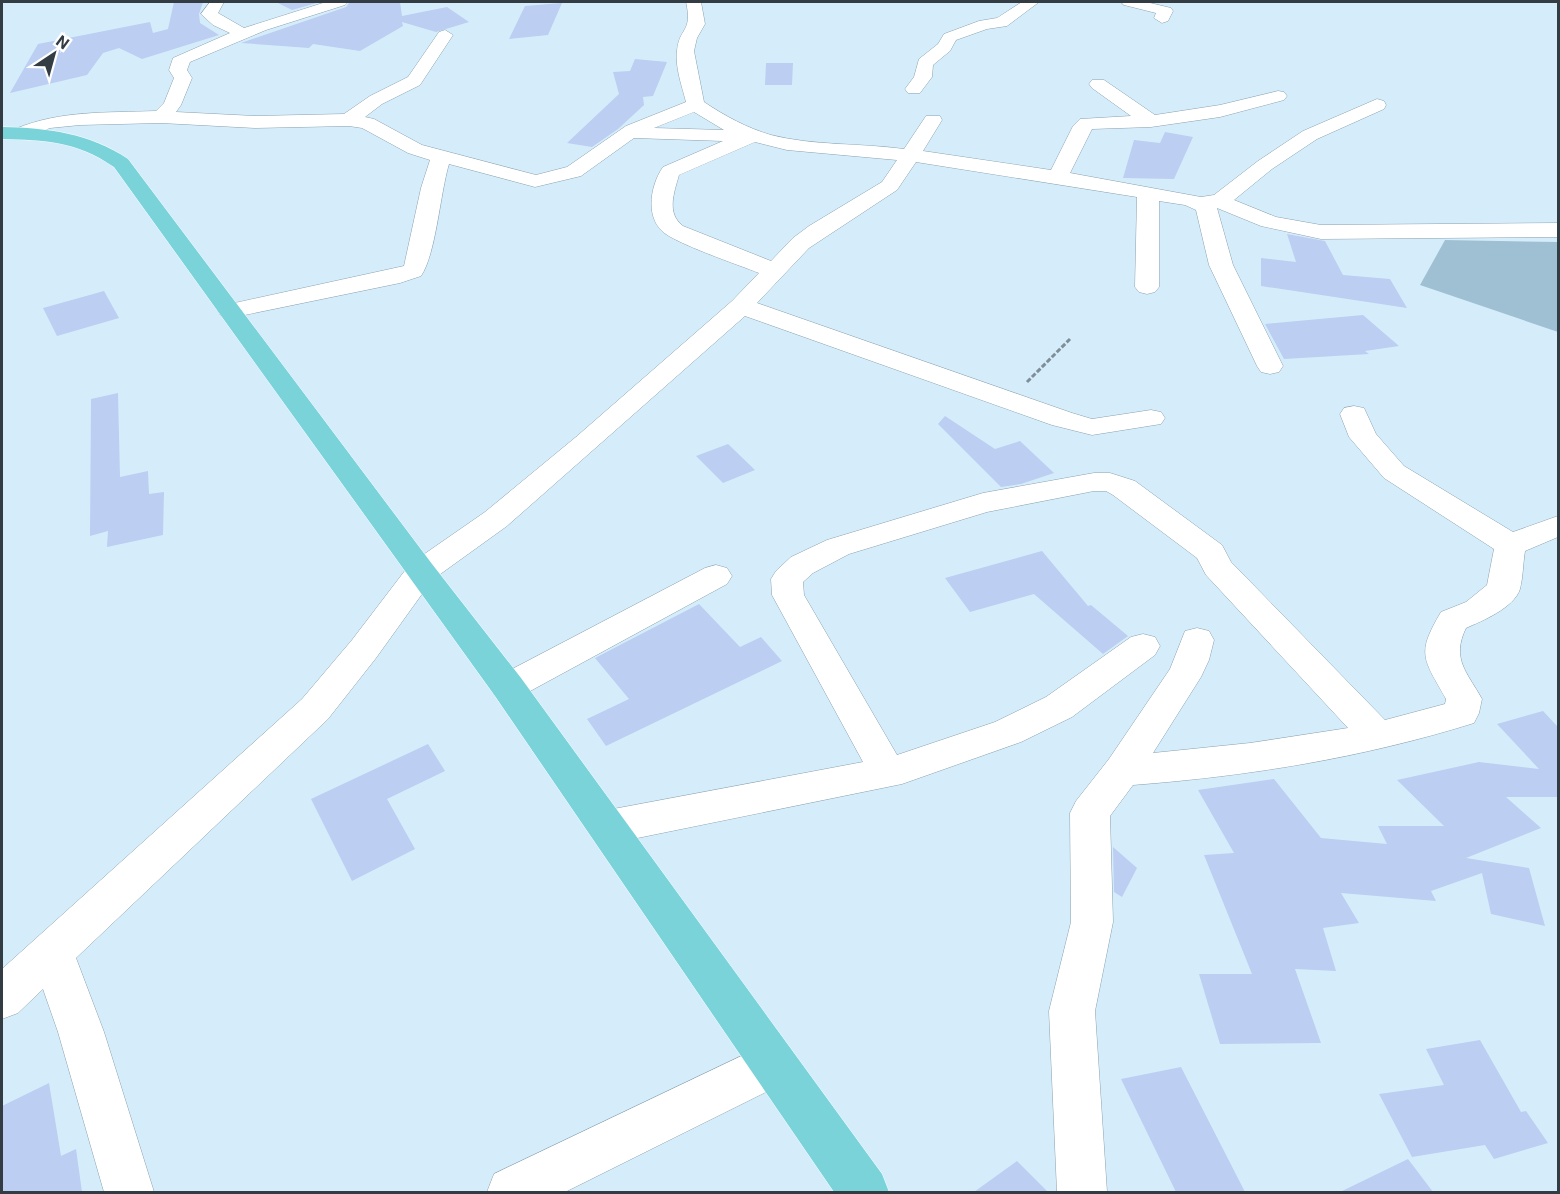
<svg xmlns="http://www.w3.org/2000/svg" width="1560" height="1194" font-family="Roboto,sans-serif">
  <rect width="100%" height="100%" fill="#d5edfb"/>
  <!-- green -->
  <polygon fill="#9fc0d3" points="1445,240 1558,242 1558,332 1420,285"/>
  <!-- building -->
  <g fill="#bccef1">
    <polygon points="174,2 203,2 199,14 200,23 219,35 142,59 119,48 103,53 87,75 10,93 38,44 150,22 153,33 168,29"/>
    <polygon points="276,2 320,2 292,10"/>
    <polygon points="350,2 400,2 402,16 447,7 469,22 436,32 402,22 403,26 360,51 313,44 309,48 241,43 346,7"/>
    <polygon points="562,3 548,35 509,39 525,6"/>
    <polygon points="635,59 667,62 653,96 643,97 644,105 618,129 592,147 567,143 619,94 613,72 630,71"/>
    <polygon points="766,63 793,63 792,85 765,85"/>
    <polygon points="1165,132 1193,137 1174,179 1123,178 1134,140 1160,143"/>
    <polygon points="1287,234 1325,241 1343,275 1390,279 1407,308 1261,286 1261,258 1296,262"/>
    <polygon points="104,291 119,318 57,336 43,308"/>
    <polygon points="1363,315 1399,346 1365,351 1369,354 1284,359 1265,324"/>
    <polygon points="118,393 120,477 148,471 149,494 164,492 163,535 107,547 108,531 90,536 91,399"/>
    <polygon points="945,416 995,449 1020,441 1054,473 1021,484 1001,487 938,424"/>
    <polygon points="728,444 755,470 723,483 696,456"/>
    <polygon points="1042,551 1088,606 1091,605 1128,636 1103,654 1034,594 970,612 945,578"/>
    <polygon points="699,604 740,647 761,637 782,661 606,746 587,719 629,699 595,658"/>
    <polygon points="1543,711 1558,727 1558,797 1506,797 1541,828 1466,858 1529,868 1545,926 1491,914 1482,873 1431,891 1436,901 1341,893 1359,923 1323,928 1336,971 1295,969 1321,1043 1220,1044 1199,974 1252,974 1204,855 1234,853 1198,790 1274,779 1321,838 1387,844 1378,826 1444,826 1397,780 1479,762 1539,769 1497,724"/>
    <polygon points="428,744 445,771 387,799 415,849 352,881 311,799"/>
    <polygon points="1113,847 1137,868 1122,897 1114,892"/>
    <polygon points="1480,1040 1521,1112 1526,1111 1548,1143 1494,1159 1485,1145 1412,1157 1379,1094 1444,1085 1426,1049"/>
    <polygon points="1181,1067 1245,1192 1176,1192 1121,1079"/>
    <polygon points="49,1083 61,1156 76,1149 82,1192 2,1192 2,1106"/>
    <polygon points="1408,1159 1433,1192 1340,1192"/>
    <polygon points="1017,1161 1048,1192 974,1192"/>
  </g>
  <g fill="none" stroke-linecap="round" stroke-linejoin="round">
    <!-- minor casing -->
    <g stroke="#8aa1ae" stroke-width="1">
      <g id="minor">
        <path d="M 210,2 L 224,2 L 218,13 L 244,28 L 326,2 L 348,2 L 345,5 L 266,30 L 190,62 L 187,70 L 192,78 L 181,105 L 176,112 L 255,116 L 344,114 L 370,96 L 408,77 L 439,32 L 445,30 L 453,35 L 420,85 L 382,104 L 365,117 L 374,119 L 422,145 L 536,175 L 567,167 L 626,126 L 686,102 C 682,86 675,68 677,51 C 679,27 693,33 686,2 L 701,2 L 705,24 L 697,38 L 694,51 L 704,102 C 725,116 747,128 771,135 C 814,146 861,143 904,149 L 926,116 L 940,116 L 942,120 L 923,151 L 1051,170 L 1073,126 L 1080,119 L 1131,116 L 1092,88 L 1089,84 L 1092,80 L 1104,80 L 1155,115 L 1220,105 L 1278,91 L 1284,92 L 1287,96 L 1284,100 L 1220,117 L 1151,127 L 1092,129 L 1070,173 L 1201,197 L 1214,195 L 1258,161 L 1303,131 L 1377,99 L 1384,101 L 1386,105 L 1384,109 L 1317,139 L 1272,169 L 1234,200 L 1276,217 L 1321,225 L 1558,223 L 1558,237 L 1321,239 L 1261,226 L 1217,208 L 1233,265 L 1283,366 L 1279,372 L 1270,374 L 1261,372 L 1257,366 L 1209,265 L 1196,210 L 1185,205 L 1159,201 L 1159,287 L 1155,292 L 1147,294 L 1139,292 L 1135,287 L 1137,197 L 916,162 L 897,190 L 809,248 L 757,303 L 1072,413 L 1092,419 L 1151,410 L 1161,412 L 1165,418 L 1161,424 L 1092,435 L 1052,425 L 745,316 L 507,526 L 432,580 L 376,658 L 328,719 L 76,958 L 104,1032 L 154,1192 L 104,1192 L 58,1032 L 43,989 L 18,1013 L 2,1019 L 2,969 L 302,699 L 352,640 L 410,564 L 485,512 L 576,437 L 732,301 L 759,273 C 739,265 674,243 662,231 C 645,215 651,184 663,167 L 723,141 L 634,138 L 581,176 L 535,187 L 449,164 C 440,194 436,254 421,276 L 400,283 L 230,318 L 221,316 L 218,311 L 221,306 L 404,266 L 421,188 L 430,160 L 408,153 L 362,128 L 349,126 L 255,128 L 161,123 L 80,125 L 50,128 L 22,139 L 15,137 L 12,133 L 15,129 C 61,110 107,113 156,111 L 164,103 L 174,78 L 169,70 L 173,58 L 230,33 L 213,25 L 201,14 ZM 694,112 L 724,130 L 654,128 ZM 755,142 L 787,150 L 897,160 L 882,182 L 809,226 L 793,238 L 771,261 L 683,226 C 666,213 674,193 679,175 Z"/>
        <polygon points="1022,2 1039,2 1007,26 987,29 956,40 950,51 933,65 932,77 920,93 908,93 905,89 914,77 919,59 938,44 944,34 979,21 997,18"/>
        <polygon points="1121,2 1146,2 1171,8 1173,11 1168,21 1162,23 1154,18 1156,13 1124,5"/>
        <path d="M 1354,406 L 1364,408 L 1376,434 L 1404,466 L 1513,532 L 1558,516 L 1558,537 L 1525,551 C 1523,563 1523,578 1520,589 C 1514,608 1482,621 1466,628 C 1451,659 1467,672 1482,699 L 1479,713 L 1474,723 C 1362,758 1249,776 1133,785 L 1110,816 L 1113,922 L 1095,1011 L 1107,1192 L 1057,1192 L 1049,1011 L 1071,922 L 1070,813 L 1076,801 L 1109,759 L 1170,669 L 1185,631 L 1197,628 L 1209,631 L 1214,640 L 1209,660 L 1201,677 L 1153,753 L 1250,743 L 1348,728 L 1206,575 L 1197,558 L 1113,495 L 1106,491 L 1094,491 L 987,512 L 849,554 L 813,573 L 803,582 L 804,595 L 897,755 L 995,722 L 1046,697 L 1131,637 L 1143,634 L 1155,637 L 1160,646 L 1155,655 L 1072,717 L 1021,742 L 902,784 L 608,844 L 594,839 L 588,827 L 594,815 L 608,810 L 863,762 L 772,595 L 771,579 L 776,571 L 791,557 L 827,540 L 983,493 L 1094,473 L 1110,473 L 1135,481 L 1222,545 L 1231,562 L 1385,720 L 1445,704 L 1446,699 C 1423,658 1416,654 1441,612 L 1466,602 L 1487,585 L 1494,549 L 1384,478 L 1349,437 L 1340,414 L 1344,408 Z"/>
        <polygon points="716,565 727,568 732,576 727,584 521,696 508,700 495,696 490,687 495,678 705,568"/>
        <polygon points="773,1041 790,1048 796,1064 790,1080 565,1192 487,1192 494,1174"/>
      </g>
    </g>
    <!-- major casing -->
    <g stroke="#fff" stroke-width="1">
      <path id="major" d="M 2,127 C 48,128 89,133 128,159 L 432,564 L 521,678 L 882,1174 L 889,1192 L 834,1192 L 495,696 L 114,167 C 76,141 46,140 2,139 Z"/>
    </g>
    <!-- path -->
    <polyline stroke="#7f8f99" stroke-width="3" stroke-dasharray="5 2" stroke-linecap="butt" points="1027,382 1070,339"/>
    <!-- minor -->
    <use href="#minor" fill="#fff" fill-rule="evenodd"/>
    <!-- major -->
    <use href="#major" fill="#79d3d9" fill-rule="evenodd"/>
  </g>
  <!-- border -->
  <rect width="1560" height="1194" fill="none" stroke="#333c42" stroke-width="6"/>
  <!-- north arrow -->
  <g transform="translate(54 54) rotate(36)" stroke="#ffffff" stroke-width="4.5" paint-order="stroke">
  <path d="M0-4.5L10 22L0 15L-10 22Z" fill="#333c42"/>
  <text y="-9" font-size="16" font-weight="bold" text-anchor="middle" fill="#333c42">N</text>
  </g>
</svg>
